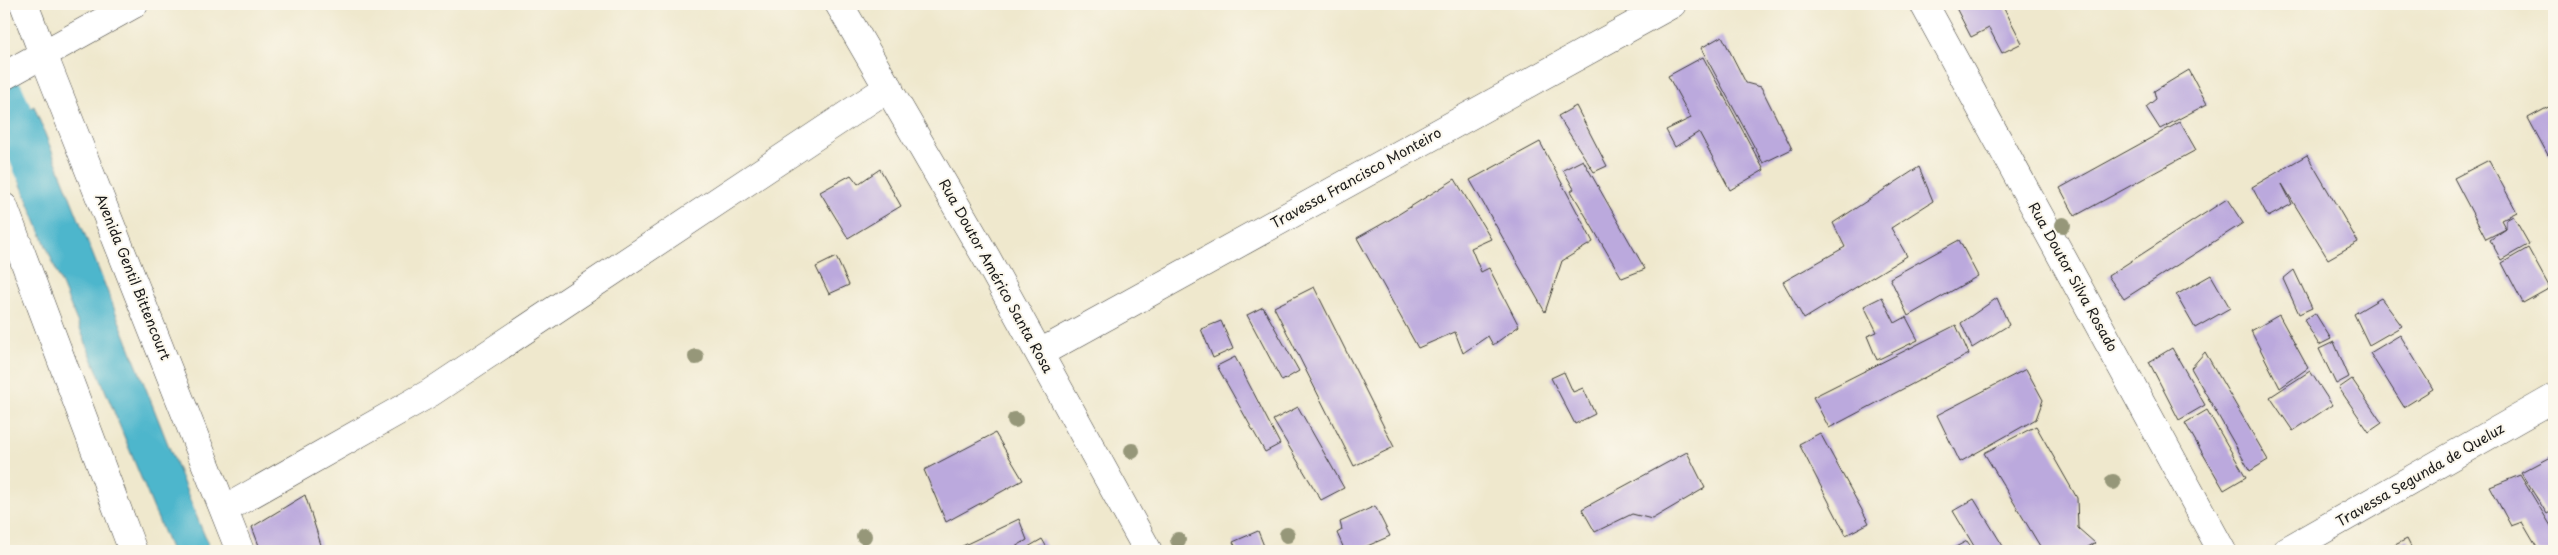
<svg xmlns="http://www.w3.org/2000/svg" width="2558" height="555" font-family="'Playpen Sans',sans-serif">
  <rect width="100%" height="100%" fill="#fbf7ec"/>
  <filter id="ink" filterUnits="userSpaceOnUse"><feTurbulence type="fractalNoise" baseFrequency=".02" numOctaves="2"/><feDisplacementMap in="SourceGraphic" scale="10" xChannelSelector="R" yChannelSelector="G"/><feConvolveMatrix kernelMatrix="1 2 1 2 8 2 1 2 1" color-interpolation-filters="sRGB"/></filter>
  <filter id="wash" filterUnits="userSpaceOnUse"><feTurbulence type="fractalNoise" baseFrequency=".0096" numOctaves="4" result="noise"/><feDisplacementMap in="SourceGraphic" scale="20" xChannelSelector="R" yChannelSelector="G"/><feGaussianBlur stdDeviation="1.12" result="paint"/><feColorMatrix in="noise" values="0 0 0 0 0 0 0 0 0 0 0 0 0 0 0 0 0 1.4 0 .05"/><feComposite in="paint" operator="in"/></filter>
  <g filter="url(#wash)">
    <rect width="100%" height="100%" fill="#efe8cd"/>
    <!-- water -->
    <polygon fill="#4eb6cc" stroke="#356974" points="34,106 196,515 211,551 171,551 4,143 4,122"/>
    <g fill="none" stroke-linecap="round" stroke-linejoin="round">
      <!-- canal -->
      <polyline stroke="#4eb6cc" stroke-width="40" points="4,95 34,167"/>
    </g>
    <g id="blocks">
      <!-- building -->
      <g fill="#bba9dd">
        <polygon points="1954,4 2002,4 2022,43 2002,53 1989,28 1971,37"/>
        <polygon points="1722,36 1746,83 1761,87 1792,149 1763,163 1701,48"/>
        <polygon points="1703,57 1764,170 1730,190 1699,132 1675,147 1666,130 1691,118 1668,76"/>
        <polygon points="2189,70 2207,104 2160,129 2146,107 2156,99 2154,91"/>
        <polygon points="2554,104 2554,151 2548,155 2528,118"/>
        <polygon points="1576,106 1607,166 1594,172 1558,116"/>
        <polygon points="2180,122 2196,150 2075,216 2060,188"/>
        <polygon points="1540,142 1593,242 1562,261 1545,312 1470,180"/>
        <polygon points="2307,155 2358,242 2328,259 2282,184 2292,204 2268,217 2252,187"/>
        <polygon points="1583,160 1645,269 1622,278 1571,191 1574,189 1563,170"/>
        <polygon points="2489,160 2517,212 2501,220 2506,229 2486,239 2454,178"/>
        <polygon points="1919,167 1933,201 1891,228 1907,256 1804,319 1783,282 1845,247 1833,223"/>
        <polygon points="880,169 901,206 848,238 820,192 851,175 858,184"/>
        <polygon points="1455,179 1491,239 1471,248 1481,272 1489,268 1519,326 1493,345 1488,336 1463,353 1455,332 1418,348 1357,238 1391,219"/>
        <polygon points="2227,199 2243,223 2124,299 2108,276"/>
        <polygon points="2513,216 2529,244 2501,260 2490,240 2506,229 2506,220"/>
        <polygon points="1959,240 1978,276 1908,316 1890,278"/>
        <polygon points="2528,248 2550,288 2523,303 2502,263"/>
        <polygon points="836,257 849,285 829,294 816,267"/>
        <polygon points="2294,270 2312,308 2299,314 2283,279"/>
        <polygon points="2211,275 2230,308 2195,328 2176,295"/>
        <polygon points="1314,287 1394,447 1354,466 1274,307"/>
        <polygon points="1882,297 1895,323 1906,317 1918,340 1877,360 1867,336 1877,332 1864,306"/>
        <polygon points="1997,298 2009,325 1972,348 1961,323"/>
        <polygon points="2381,298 2402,326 2369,345 2354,314"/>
        <polygon points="1263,307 1299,371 1282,381 1247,315"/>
        <polygon points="2315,313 2331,339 2319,345 2304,320"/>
        <polygon points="2279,315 2308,368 2280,388 2251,331"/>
        <polygon points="1221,321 1233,349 1213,358 1201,329"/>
        <polygon points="1956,325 1969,354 1829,428 1813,397"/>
        <polygon points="2400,335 2433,389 2404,407 2370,353"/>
        <polygon points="2334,342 2349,377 2336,384 2319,349"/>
        <polygon points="2172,348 2205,405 2179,420 2149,362"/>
        <polygon points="2205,352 2268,460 2250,471 2191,368"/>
        <polygon points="1235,357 1280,444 1265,452 1217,366"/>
        <polygon points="2026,369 2043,400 2036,419 1960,462 1937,415"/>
        <polygon points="2310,371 2332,405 2293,431 2270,397"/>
        <polygon points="1564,372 1573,392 1583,388 1595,414 1575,424 1551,378"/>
        <polygon points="2352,379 2382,423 2369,432 2339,388"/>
        <polygon points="1298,407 1344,488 1321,500 1273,420"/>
        <polygon points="2207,410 2246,477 2224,490 2185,423"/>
        <polygon points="2036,426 2077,498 2078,528 2095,543 2081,551 2043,551 1984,453"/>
        <polygon points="995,433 1023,480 946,522 924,470"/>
        <polygon points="1820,433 1869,523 1846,535 1799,444"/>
        <polygon points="1687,452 1705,488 1652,519 1632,514 1595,532 1582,509"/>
        <polygon points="2551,457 2554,463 2554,510 2547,514 2521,473"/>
        <polygon points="2520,475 2554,531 2554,551 2539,551 2522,522 2511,526 2490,487"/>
        <polygon points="305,495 323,551 261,551 252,527"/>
        <polygon points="1974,499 2006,551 1977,551 1953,511"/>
        <polygon points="1375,506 1390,536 1356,551 1345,551 1337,533 1342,530 1340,522"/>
        <polygon points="1019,519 1027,540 1008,551 952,551"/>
        <polygon points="1258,531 1266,551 1238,551 1233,542"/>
        <polygon points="1042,539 1049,551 1021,551"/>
        <polygon points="2407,539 2413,551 2383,551"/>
        <polygon points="1967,541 1974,551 1948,551"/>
      </g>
    </g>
  </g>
  <g filter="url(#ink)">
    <use href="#blocks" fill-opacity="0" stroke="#3c3b37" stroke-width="1"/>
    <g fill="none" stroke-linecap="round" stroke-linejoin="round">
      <!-- minor casing -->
      <g stroke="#3c3b37" stroke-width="29">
        <g id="minor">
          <polyline points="839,4 986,257 1148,551"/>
          <polyline points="43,54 240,551"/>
          <polyline points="4,207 133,551"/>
          <polyline points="1040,353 1672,4"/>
          <polyline points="225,509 430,393 889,87"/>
          <polyline points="2286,551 2554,398"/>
        </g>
      </g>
      <!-- tertiary casing -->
      <g stroke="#3c3b37" stroke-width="29">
        <g id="tertiary">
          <polyline points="24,4 43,54"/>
          <polyline points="1924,4 2222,551"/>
          <polyline points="4,76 134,4"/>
        </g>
      </g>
      <!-- minor -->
      <use href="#minor" stroke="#fff" stroke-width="28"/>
      <!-- tertiary -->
      <use href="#tertiary" stroke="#fff" stroke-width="28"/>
    </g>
    <!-- trees -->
    <g fill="#969779">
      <circle cx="2063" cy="225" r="8"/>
      <circle cx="696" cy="357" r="8"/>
      <circle cx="1015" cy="420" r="8"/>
      <circle cx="1132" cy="451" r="8"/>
      <circle cx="2113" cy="482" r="8"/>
      <circle cx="1287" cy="535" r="8"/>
      <circle cx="864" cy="536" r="8"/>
      <circle cx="1178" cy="540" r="8"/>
    </g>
  </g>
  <g text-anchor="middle" stroke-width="4" stroke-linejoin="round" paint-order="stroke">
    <!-- street labels -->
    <g font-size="14" fill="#1c1c1c" stroke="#fbf7ec">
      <text transform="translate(1356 178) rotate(-29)" y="5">Travessa Francisco Monteiro</text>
      <text transform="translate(996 276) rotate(61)" y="5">Rua Doutor Américo Santa Rosa</text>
      <text transform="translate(133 277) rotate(68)" y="5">Avenida Gentil Bittencourt</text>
      <text transform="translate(2073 277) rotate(61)" y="5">Rua Doutor Silva Rosado</text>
      <text transform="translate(2420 475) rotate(-30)" y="5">Travessa Segunda de Queluz</text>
    </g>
  </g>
  <!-- margin -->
  <rect width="2558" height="555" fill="none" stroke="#fbf7ec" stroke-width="20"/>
</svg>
